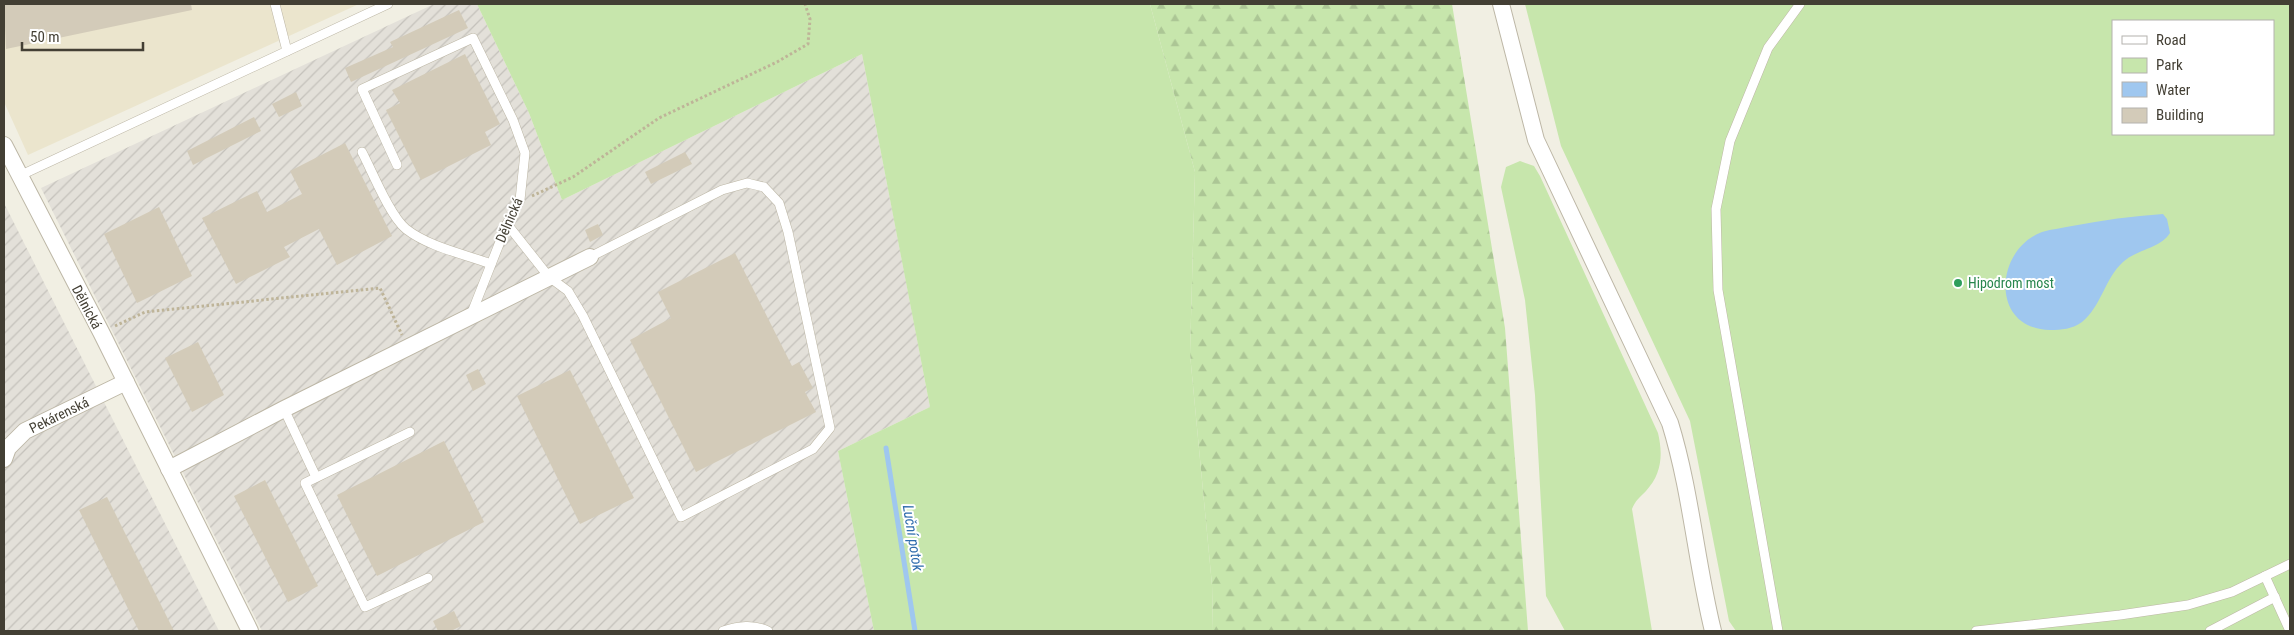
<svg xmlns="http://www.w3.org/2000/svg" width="2294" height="635" font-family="'Roboto Condensed',sans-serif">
  <defs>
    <pattern id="industrial-furrows" width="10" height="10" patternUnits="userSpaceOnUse" patternTransform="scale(1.25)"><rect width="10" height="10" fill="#e3e0d9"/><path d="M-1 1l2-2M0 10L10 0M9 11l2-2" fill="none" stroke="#c4c1bb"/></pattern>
    <pattern id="forest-firs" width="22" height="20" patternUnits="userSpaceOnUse" patternTransform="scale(1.25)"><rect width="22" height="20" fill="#c7e6ac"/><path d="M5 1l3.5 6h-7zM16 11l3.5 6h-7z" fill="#acc695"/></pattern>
  </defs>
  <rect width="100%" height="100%" fill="#f1efe3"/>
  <!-- industrial -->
  <g fill="url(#industrial-furrows)">
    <polygon points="434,4 477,4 529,113 562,200 862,54 930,407 838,451 874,631 262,631 41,188"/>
    <polygon points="4,203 219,631 4,631"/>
  </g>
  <!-- education -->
  <polygon fill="#ebe5cd" points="4,4 359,4 28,155 4,102"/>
  <!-- green -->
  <g fill="#c7e6ac" fill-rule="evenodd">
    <polygon points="477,4 1150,4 1195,172 1190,354 1212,585 1213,631 874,631 838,451 930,407 862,54 562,200 529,113"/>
    <path d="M 1525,4 L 2290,4 L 2290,631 L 1736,631 L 1729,621 L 1690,421 L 1561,146 ZM 2113,21 L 2273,21 L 2273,134 L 2113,134 Z"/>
    <path d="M 1520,161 L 1534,166 L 1540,176 L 1658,433 C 1663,454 1662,474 1646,491 C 1640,497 1635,501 1632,509 L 1652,631 L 1565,631 L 1546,596 L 1535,395 L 1525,300 L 1501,187 L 1506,167 Z"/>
  </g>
  <!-- forest -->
  <polygon fill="url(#forest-firs)" points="1150,4 1452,4 1505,328 1528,631 1213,631 1212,585 1190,354 1195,172"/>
  <!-- water -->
  <path fill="#9fc7ef" d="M 2163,214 L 2167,219 L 2170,233 C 2160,249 2137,249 2123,262 C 2105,278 2101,307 2082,322 C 2073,329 2061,330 2050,330 C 1990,329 1994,250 2042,232 C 2052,229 2063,228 2072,226 C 2103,220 2132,216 2163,214 Z"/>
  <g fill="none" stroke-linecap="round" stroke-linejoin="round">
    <!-- stream -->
    <polyline stroke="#9fc7ef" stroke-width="5" points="886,448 915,631"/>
  </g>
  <!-- building -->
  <g fill="#d3cbb9">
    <polygon points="4,4 191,4 192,10 6,49"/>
    <polygon points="459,10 468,28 351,82 345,68 393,47 390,42"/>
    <polygon points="465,54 500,124 485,132 491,145 421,180 386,110 400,103 392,90"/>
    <polygon points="296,92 302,106 279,117 272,104"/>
    <polygon points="254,117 261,131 193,165 187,151"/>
    <polygon points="345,143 392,236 337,265 319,229 284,247 290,257 236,284 202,218 257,191 267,212 302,194 290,171"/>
    <polygon points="685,152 692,164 651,184 645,172"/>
    <polygon points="159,207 192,276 137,303 104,234"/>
    <polygon points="598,224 603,235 590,242 585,230"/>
    <polygon points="735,253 792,366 799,362 813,388 805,392 816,412 696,472 630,340 671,318 658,292"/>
    <polygon points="198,342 224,395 192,412 165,358"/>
    <polygon points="478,369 486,384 473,391 466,375"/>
    <polygon points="570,370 634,498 580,524 517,396"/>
    <polygon points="444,441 484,522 377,576 337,495"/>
    <polygon points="265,480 318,586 288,602 234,496"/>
    <polygon points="107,497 174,631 139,631 79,510"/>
    <polygon points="454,611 461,626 451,631 438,631 433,621"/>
  </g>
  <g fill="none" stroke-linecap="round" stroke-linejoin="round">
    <!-- service casing -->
    <g stroke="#bdb7a6" stroke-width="10">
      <g id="service">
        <polyline points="275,4 287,51"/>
        <path d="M 362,152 C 372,171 390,216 406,229 C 429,247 464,254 491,264"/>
        <polyline points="397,165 362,89 473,38 513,120 525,153 520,200 507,224 471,315"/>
        <polyline points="19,176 388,4"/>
        <polyline points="507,224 549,277 568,291 583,316 681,517 813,449 830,428 788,232 779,203 764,187 747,183 722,190 590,257"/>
        <polyline points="284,409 316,477"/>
        <polyline points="410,432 305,483 365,607 428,578"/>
        <polyline points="2265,576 2290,631"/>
        <path d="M 723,631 C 739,626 753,624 768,631"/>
        <polyline points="1778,631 1718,290 1716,209 1730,141 1768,48 1800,4"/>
        <polyline points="1976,631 2120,615 2188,605 2232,592 2290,564"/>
        <polyline points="2210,631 2275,597"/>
      </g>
    </g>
    <!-- minor casing -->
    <g stroke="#bdb7a6" stroke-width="18">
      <g id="minor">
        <path d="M 1501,4 L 1536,140 L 1670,423 C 1691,491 1696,562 1713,631"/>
        <polyline points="4,145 101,332 250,631"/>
        <polyline points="4,459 8,448 25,431 126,382"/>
        <polyline points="169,469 284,409 590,257"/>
      </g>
    </g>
    <!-- path -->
    <g stroke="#beb498" stroke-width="3" stroke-dasharray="2.5 2.5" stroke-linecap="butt">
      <polyline points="532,196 573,177 659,118 777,62 808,44 810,19 805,4"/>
      <polyline points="115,326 145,312 380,288 402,335"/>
    </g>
    <!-- service -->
    <use href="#service" stroke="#fff" stroke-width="9"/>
    <!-- minor -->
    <use href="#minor" stroke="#fff" stroke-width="16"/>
  </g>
  <!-- markers -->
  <circle fill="#2e9e5b" stroke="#fff" stroke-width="2" cx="1958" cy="283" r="5"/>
  <g text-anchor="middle" stroke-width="4" stroke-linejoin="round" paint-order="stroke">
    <!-- street labels -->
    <g font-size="14" fill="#433f34" stroke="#fff">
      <text transform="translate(509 220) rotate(-67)" y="5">Dělnická</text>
      <text transform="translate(87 307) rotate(62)" y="5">Dělnická</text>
      <text transform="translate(59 415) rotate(-26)" y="5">Pekárenská</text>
    </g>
    <!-- leisure labels -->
    <g font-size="14" fill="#27864d" stroke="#fff" text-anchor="start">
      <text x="1968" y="288">Hipodrom most</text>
    </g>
    <!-- water labels -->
    <g font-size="15" font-style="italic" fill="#2f6cad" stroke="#fff">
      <text transform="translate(913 538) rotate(81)" y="5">Luční potok</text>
    </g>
  </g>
  <!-- border -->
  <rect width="2294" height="635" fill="none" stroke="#433f34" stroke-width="10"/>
  <!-- legend -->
  <rect x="2112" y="20" width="162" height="115" fill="#ffffff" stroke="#b4b2ae"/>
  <rect x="2122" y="36" width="25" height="8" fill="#ffffff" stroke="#b4b2ae"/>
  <text x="2156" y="45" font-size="15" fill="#433f34">Road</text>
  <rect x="2122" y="58" width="25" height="15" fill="#c7e6ac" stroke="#b4b2ae"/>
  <text x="2156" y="70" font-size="15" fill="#433f34">Park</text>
  <rect x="2122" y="82" width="25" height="15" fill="#9fc7ef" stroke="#b4b2ae"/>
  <text x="2156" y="95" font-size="15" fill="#433f34">Water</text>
  <rect x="2122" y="108" width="25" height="15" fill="#d3cbb9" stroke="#b4b2ae"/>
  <text x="2156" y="120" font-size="15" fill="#433f34">Building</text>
  <!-- scale -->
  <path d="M22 42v8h121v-8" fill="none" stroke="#433f34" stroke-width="2.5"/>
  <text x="30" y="42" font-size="15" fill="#433f34" stroke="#ffffff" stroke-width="4" paint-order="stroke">50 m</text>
</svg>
